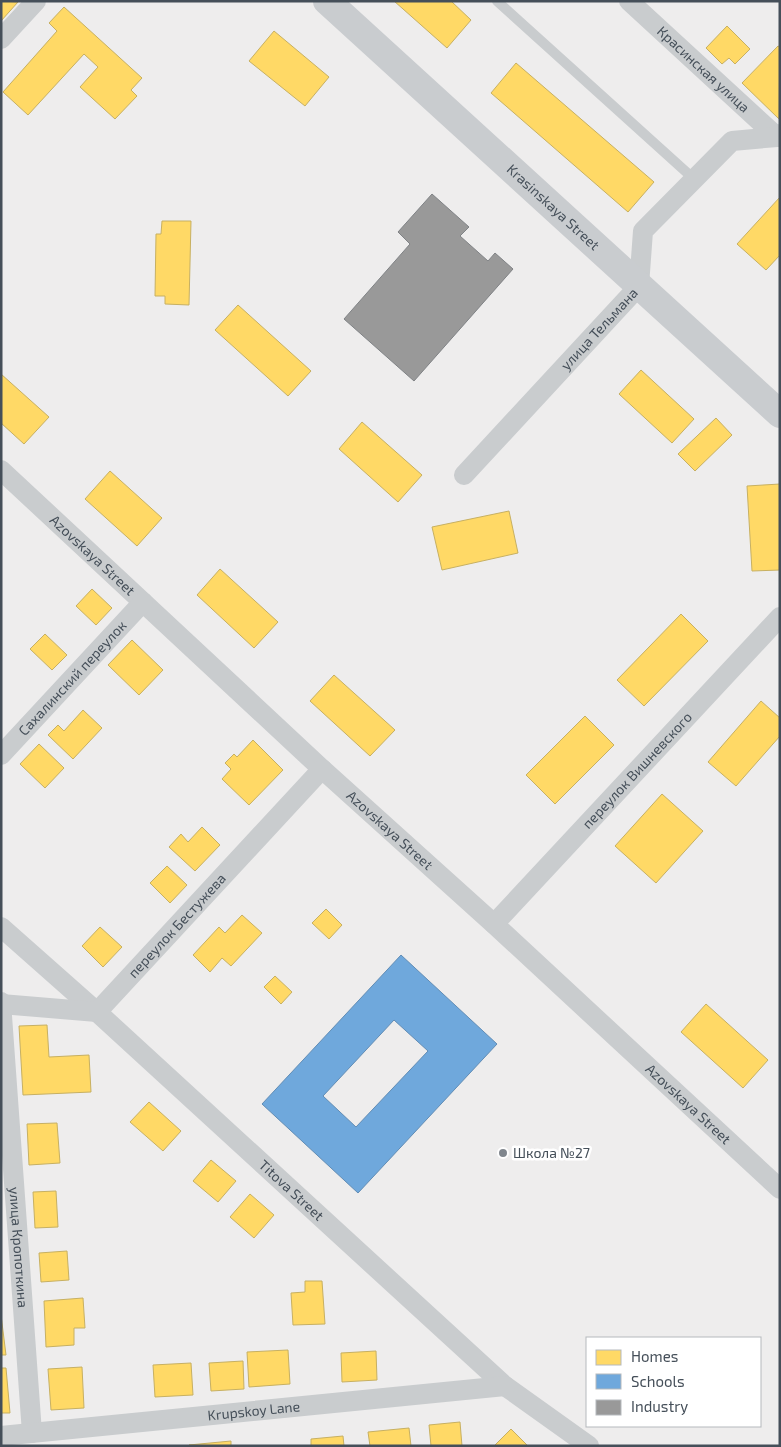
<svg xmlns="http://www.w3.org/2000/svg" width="781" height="1447" font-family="'Exo 2',sans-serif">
  <rect width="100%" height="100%" fill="#eeeded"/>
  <!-- homes -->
  <g fill="#ffd966" stroke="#c7b062">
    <polygon points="1,1 18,2 1,21"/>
    <polygon points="394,1 451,1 471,20 447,48"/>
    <polygon points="64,7 142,78 131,90 137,96 115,119 80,87 98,67 84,54 28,115 3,92 57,31 49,23"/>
    <polygon points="727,26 750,49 735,64 729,58 722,64 706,48"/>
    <polygon points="274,31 329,77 305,106 249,61"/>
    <polygon points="778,46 780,47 779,119 742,83"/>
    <polygon points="516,63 654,182 628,212 491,93"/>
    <polygon points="780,197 780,255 766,270 737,244"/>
    <polygon points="162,221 191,221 189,305 165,304 165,296 155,296 156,234 161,234"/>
    <polygon points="238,305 311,371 288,396 215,330"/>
    <polygon points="641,370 694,419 672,443 619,394"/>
    <polygon points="1,374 49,417 24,444 1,423"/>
    <polygon points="716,418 732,435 695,471 678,454"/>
    <polygon points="362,422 422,475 398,502 339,449"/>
    <polygon points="110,471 162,518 137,546 85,499"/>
    <polygon points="780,484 780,570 752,571 747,486"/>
    <polygon points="509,511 518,553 442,570 432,527"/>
    <polygon points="220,569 278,622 254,648 197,595"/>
    <polygon points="92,589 112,608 96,625 76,606"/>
    <polygon points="681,614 708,641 644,706 617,680"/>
    <polygon points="45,634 67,655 52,670 30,649"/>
    <polygon points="132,640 163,670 139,695 108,665"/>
    <polygon points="334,675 395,730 370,756 310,701"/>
    <polygon points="761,701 780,718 780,736 736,786 708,762"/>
    <polygon points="83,710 102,728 73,759 48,735 58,725 64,731"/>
    <polygon points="585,716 614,745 555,804 526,775"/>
    <polygon points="253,740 283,770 249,805 222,779 231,769 225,763 234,754 237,757"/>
    <polygon points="39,744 64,768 45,788 20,764"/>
    <polygon points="662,794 703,831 656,883 615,846"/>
    <polygon points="202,827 220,845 195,871 169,847 181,834 188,842"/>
    <polygon points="167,866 187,885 170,903 150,883"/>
    <polygon points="326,909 342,925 329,939 312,923"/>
    <polygon points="242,915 262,933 231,966 222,958 210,972 193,955 219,927 225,933"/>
    <polygon points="100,927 122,947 103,967 82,946"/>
    <polygon points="275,976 292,992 281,1004 264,987"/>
    <polygon points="706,1004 768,1060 743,1088 681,1032"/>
    <polygon points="47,1025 49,1057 89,1055 91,1092 23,1095 19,1026"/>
    <polygon points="149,1102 181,1131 163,1151 130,1122"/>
    <polygon points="57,1123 60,1163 29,1165 27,1124"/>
    <polygon points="211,1160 236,1181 218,1202 193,1181"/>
    <polygon points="56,1191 58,1227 35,1228 33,1192"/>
    <polygon points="250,1194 274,1215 254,1238 230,1217"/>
    <polygon points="67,1251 69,1280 41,1282 39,1253"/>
    <polygon points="305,1281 322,1281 325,1324 293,1325 291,1293 305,1292"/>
    <polygon points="83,1298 85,1328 74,1328 74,1345 46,1347 44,1301"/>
    <polygon points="1,1315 6,1355 1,1355"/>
    <polygon points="288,1350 290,1384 249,1387 247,1352"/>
    <polygon points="376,1351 377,1380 342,1382 341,1353"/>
    <polygon points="243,1361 244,1389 211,1391 209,1363"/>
    <polygon points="191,1363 193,1395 155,1397 153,1365"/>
    <polygon points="82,1367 84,1408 51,1410 48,1369"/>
    <polygon points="1,1368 6,1368 10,1413 1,1413"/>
    <polygon points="460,1422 462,1446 431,1446 429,1425"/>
    <polygon points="409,1428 411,1446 370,1446 368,1432"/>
    <polygon points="511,1429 528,1446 494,1446"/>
    <polygon points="343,1436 344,1446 311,1446 311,1439"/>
    <polygon points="231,1441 231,1446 189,1445"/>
  </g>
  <!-- schools -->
  <path fill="#6fa8dc" stroke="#628db5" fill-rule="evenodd" d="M 401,955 L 497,1044 L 358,1193 L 262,1104 ZM 394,1020 L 428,1051 L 356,1127 L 323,1096 Z"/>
  <!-- industry -->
  <polygon fill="#999" stroke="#808386" points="432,194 469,227 460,236 488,261 495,253 513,269 414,381 344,319 410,244 398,232"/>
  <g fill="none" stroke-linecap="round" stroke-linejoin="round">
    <!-- service -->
    <polyline stroke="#c9ccce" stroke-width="10" points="497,1 694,179"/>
    <!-- minor -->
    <g stroke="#c9ccce" stroke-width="20">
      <path id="s1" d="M 629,1 L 777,137"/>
      <polyline points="1,39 36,1"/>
      <path id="s2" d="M 1,470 L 322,769 L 494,924 L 780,1189"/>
      <path id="s3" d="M 464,475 L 639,286 L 643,231 L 732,141 L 777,137 L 780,134"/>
      <path id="s4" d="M 1,755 L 143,602"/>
      <path id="s5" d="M 494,924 L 780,617"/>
      <path id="s6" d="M 1,927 L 97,1012 L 505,1386 L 589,1446"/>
      <path id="s7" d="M 1,1002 L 32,1433"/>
      <path id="s8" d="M 1,1004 L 97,1012 L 322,769"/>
      <path id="s9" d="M 1,1436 L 505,1386"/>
    </g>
    <!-- secondary -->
    <path stroke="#c9cccf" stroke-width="28" id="s10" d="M 327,1 L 780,414"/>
  </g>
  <!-- markers -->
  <circle fill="#80868d" stroke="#fff" stroke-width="2" cx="503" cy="1153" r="5"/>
  <g text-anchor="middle" stroke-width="5" stroke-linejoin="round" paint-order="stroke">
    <!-- street labels -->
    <g font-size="14" fill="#454f59" stroke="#fff">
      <text dy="5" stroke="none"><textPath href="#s1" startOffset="101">Красинская улица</textPath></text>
      <text dy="5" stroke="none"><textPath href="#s10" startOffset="306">Krasinskaya Street</textPath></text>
      <text dy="5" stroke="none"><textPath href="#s3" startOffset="199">улица Тельмана</textPath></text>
      <text dy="5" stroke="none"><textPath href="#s2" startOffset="125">Azovskaya Street</textPath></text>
      <text dy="5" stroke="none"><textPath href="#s4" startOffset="105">Сахалинский переулок</textPath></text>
      <text dy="5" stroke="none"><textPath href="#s5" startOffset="210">переулок Вишневского</textPath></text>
      <text dy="5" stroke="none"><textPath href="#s2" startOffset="530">Azovskaya Street</textPath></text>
      <text dy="5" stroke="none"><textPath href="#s8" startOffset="214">переулок Бестужева</textPath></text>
      <text dy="5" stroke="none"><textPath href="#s2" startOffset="935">Azovskaya Street</textPath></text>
      <text dy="5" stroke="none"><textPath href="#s6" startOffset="392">Titova Street</textPath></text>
      <text dy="5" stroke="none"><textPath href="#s7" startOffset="246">улица Кропоткина</textPath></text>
      <text dy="5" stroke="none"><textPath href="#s9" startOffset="254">Krupskoy Lane</textPath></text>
    </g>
    <!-- poi labels -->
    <g font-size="14" fill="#454f59" stroke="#fff" text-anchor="start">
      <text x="513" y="1158">Школа №27</text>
    </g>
  </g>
  <!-- border -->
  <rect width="781" height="1447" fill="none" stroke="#454f59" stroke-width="5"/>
  <!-- legend -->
  <rect x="586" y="1337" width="175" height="90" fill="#ffffff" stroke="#b5b9bd"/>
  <rect x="596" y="1350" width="25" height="15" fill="#ffd966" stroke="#b5b9bd"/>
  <text x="631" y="1362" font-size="15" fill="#454f59">Homes</text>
  <rect x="596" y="1374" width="25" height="15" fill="#6fa8dc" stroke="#b5b9bd"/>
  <text x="631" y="1387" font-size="15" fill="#454f59">Schools</text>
  <rect x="596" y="1400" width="25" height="15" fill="#999999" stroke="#b5b9bd"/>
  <text x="631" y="1412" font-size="15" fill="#454f59">Industry</text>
</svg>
